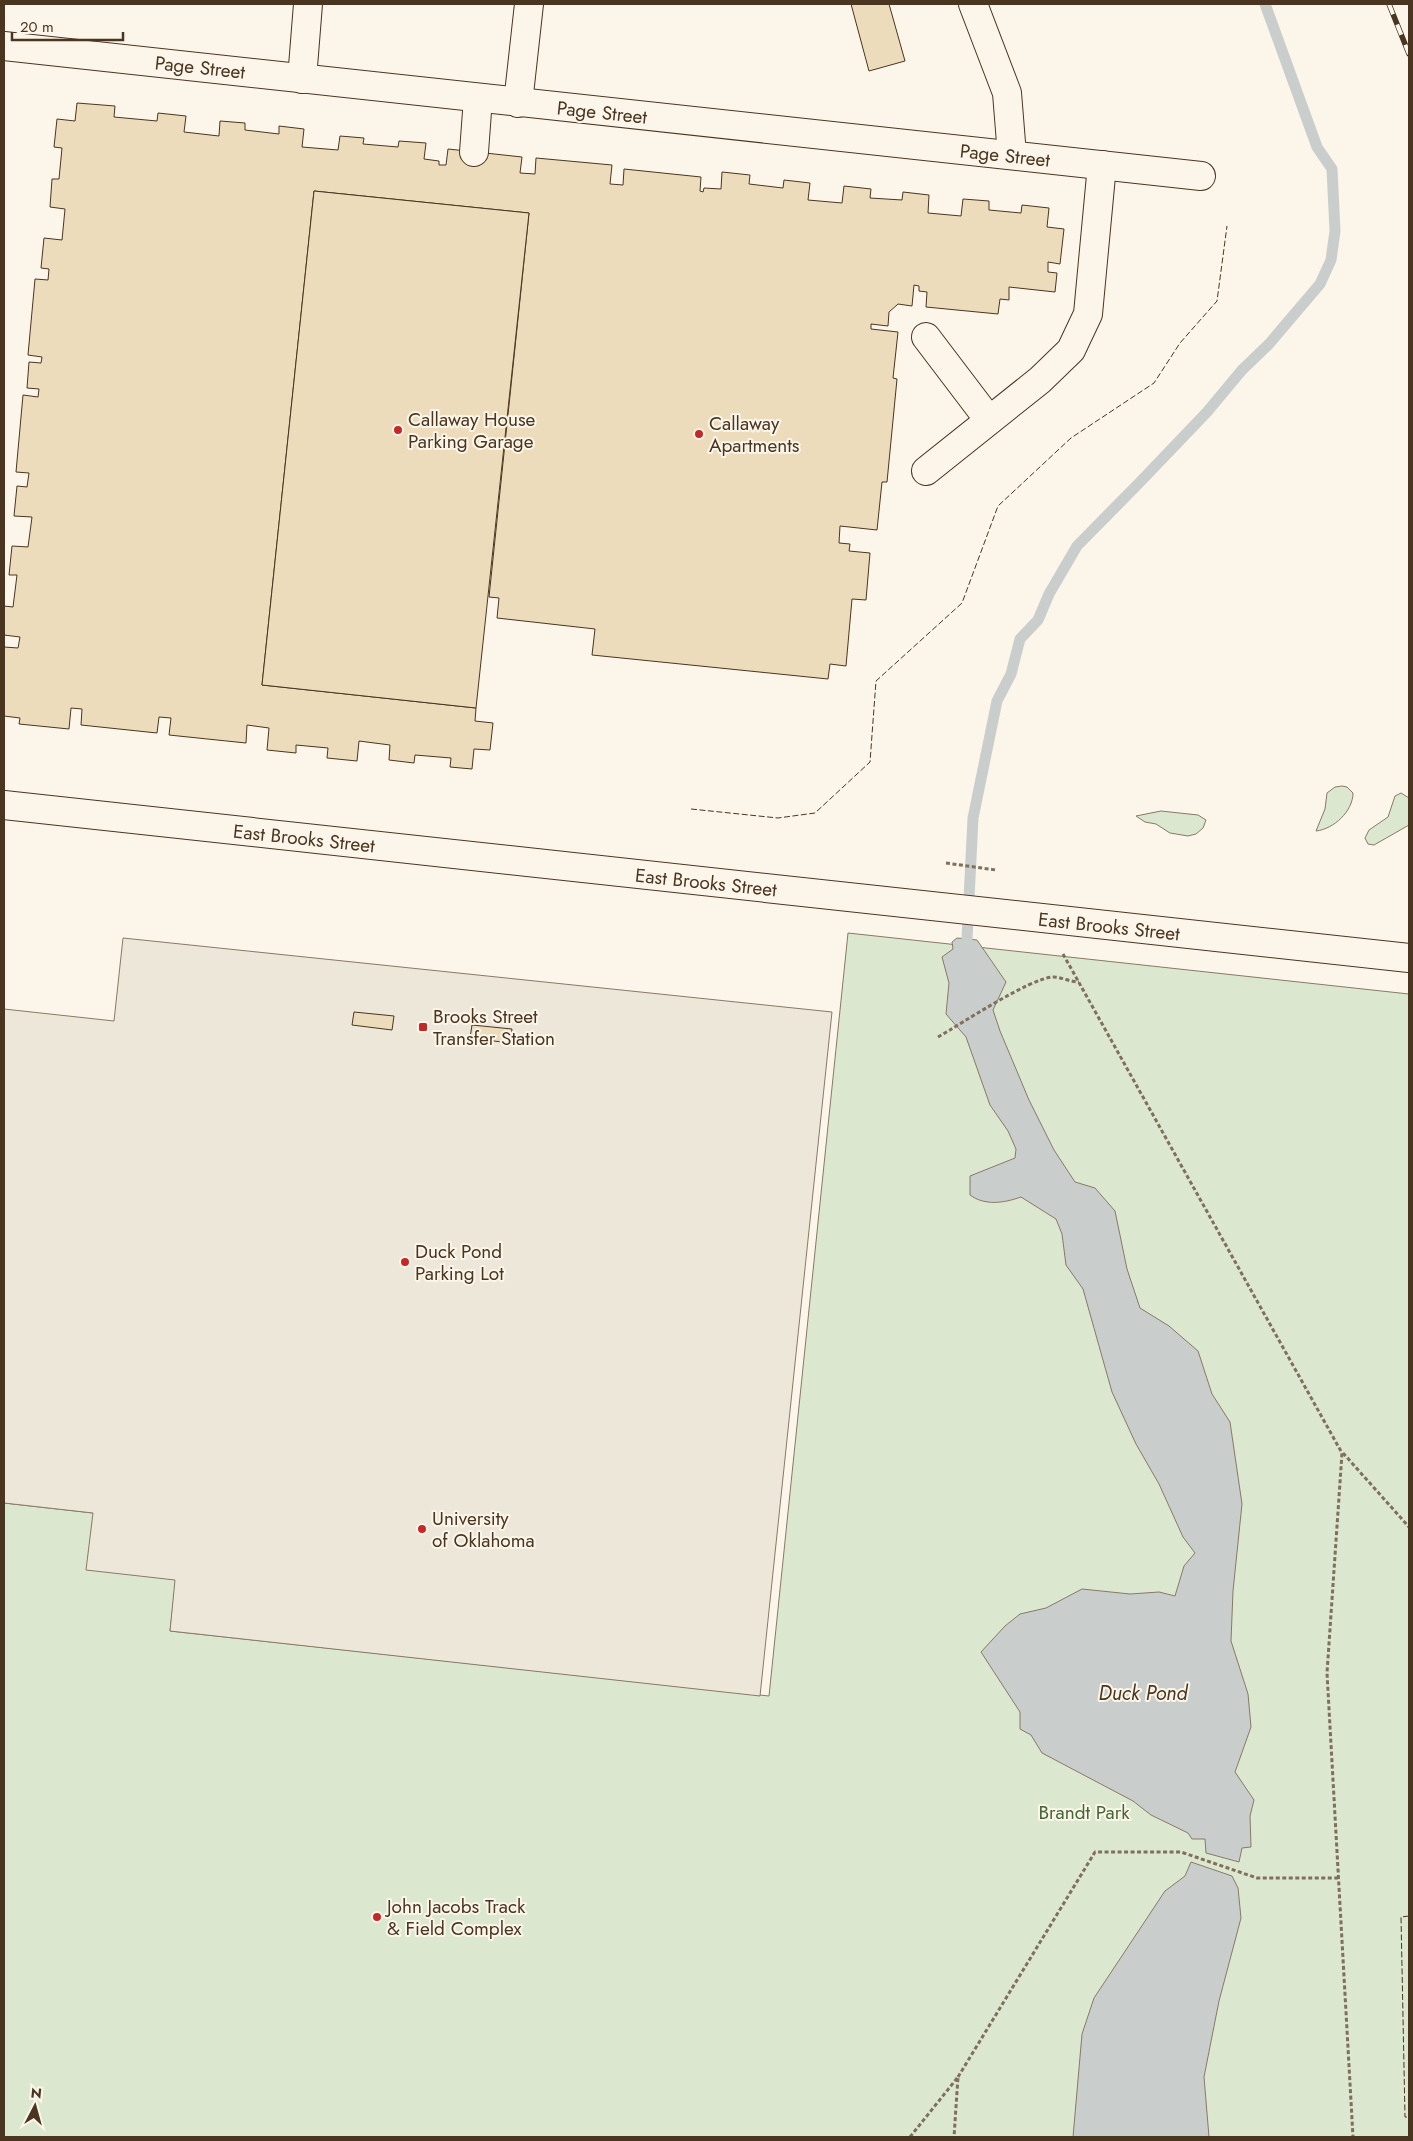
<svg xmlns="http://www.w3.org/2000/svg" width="1413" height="2141" font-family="Jost,sans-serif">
  <rect width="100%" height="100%" fill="#fbf6e9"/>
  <!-- green -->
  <g fill="#dce7d0" stroke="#887966">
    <path d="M 1342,786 L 1347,787 L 1353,793 C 1353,811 1334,829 1316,831 L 1325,809 L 1327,793 L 1335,787 Z"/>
    <polygon points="1401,793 1409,798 1409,825 1374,845 1368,844 1365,838 1369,830 1388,817 1395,796"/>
    <polygon points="1161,811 1198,815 1206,820 1203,828 1196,834 1188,836 1170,833 1156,824 1145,822 1136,816"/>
    <polygon points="848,933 1409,994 1409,2137 4,2137 4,1503 93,1513 176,1580 170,1631 769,1696"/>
  </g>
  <!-- parking -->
  <polygon fill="#ede7d9" stroke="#887966" points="123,938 832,1012 760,1696 170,1631 175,1580 86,1570 93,1513 4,1503 4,1009 114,1021"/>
  <!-- water -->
  <g fill="#c9cecd" stroke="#887966">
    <path d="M 957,938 L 977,940 L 1006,982 L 993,1010 L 1000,1031 L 1029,1100 L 1054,1150 L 1075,1182 L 1095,1188 L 1115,1211 L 1127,1269 L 1140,1308 L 1169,1326 L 1198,1351 L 1212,1394 L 1230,1422 L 1242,1504 L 1233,1591 L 1231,1641 L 1248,1694 L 1251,1727 L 1235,1772 L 1254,1800 L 1250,1816 L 1251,1847 L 1242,1848 L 1239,1862 L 1206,1853 L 1205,1839 L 1192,1839 L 1188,1833 L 1151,1815 L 1133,1801 L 1042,1753 L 1031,1735 L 1020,1729 L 1020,1712 L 981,1652 L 1005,1626 L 1020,1614 L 1046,1608 L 1082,1589 L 1130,1594 L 1159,1592 L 1175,1596 L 1184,1566 L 1195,1553 L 1183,1537 L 1159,1484 L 1136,1444 L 1112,1392 L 1083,1289 L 1066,1265 L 1062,1234 L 1056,1219 L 1021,1197 C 1004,1203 985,1206 970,1195 L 970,1176 L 1015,1158 L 1016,1149 L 1008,1131 L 990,1105 L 966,1037 L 946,1014 L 949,983 L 942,957 L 953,949 L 952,942 Z"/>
    <polygon points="1191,1862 1232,1876 1238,1888 1241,1918 1219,2001 1204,2077 1209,2137 1073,2137 1082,2034 1094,1998 1165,1891 1185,1876"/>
  </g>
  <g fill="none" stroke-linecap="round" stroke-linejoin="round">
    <!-- stream -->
    <polyline stroke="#c9cecd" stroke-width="11" points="967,939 973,818 997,701 1011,674 1020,639 1038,620 1049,594 1077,546 1142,480 1207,412 1242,370 1269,344 1320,284 1331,260 1335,231 1332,169 1317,147 1265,4"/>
  </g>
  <!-- building -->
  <g fill="#ecdcbc" stroke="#4a3520">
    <polygon points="851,4 889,4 905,61 869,71"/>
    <polygon points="77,103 115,106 114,117 157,121 158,113 186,116 184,132 219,136 220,121 245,123 245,130 279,134 279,126 304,129 302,147 338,150 340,136 364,138 363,144 398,147 399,141 426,143 424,159 439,161 439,165 446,165 448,149 522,157 520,173 535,174 536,158 612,165 610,184 623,185 624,169 701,177 700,191 703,192 704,188 721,189 722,172 750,175 749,184 783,188 784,180 810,183 808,200 842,203 844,186 871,189 870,198 902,200 903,192 929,195 928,213 961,216 963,199 989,201 989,210 1021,213 1022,205 1049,208 1047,227 1064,229 1060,264 1048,262 1048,272 1057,273 1055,292 1009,287 1009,300 1000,299 998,314 926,307 927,292 919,291 919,286 914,285 912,306 898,304 889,312 888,326 871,324 871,329 898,332 893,378 897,379 887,482 882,482 877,530 840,526 839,543 850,544 849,551 870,553 866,600 852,599 846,666 830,664 828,679 592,655 595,629 497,618 499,598 489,597 529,213 314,191 262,685 476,708 475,721 493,723 490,750 474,749 472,769 450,767 451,758 415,755 414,763 389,760 390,745 359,741 357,761 327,758 328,748 296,745 296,753 267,750 269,728 247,725 246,743 169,735 171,718 159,717 157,733 81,725 82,709 71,708 69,729 19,724 20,718 4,716 4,647 18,648 20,637 4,635 4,606 13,607 17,575 9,575 12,546 28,547 32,517 14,516 17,486 27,487 29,473 16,472 23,395 38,397 39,389 27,388 29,362 41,363 42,357 28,355 35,279 48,280 49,269 41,268 44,238 62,240 65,209 50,207 52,179 59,179 62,148 54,147 57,119 75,121"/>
    <polygon points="314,191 529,213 476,708 262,685"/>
    <polygon points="354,1012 394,1016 392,1030 352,1025"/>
    <polygon points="472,1025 512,1029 510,1043 470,1038"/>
  </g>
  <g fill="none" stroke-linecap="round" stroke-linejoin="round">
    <!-- minor casing -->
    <g stroke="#4a3520" stroke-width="30">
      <g id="minor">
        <polyline points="973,4 1007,93 1012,155"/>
        <polyline points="4,46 1201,176"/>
        <polyline points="302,79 308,4"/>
        <polyline points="518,103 529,4"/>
        <polyline points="474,152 478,98"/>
        <polyline points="926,337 989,420"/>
        <polyline points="926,471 1040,380 1071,350 1088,314 1102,165"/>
        <polyline points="4,805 1409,958"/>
      </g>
    </g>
    <!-- path -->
    <g stroke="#7f6f5c" stroke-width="3" stroke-dasharray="4 2.5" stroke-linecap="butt">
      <polyline points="946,863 996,870"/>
      <polyline points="1063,954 1342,1453 1327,1673 1353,2137"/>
      <path d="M 938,1037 C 961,1024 1030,978 1053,977 C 1062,977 1070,982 1079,982"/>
      <polyline points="1343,1453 1409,1527"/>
      <polyline points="958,2077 1095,1852 1181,1852 1257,1878 1340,1878"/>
      <polyline points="910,2137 958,2077 954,2137"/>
    </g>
    <!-- minor -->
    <use href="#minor" stroke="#fbf6e9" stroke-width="28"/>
    <!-- rail casing -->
    <g stroke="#4a3520" stroke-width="5.5">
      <polyline id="rail" points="1389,4 1409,54"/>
    </g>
    <!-- rail -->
    <use href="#rail" stroke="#fbf6e9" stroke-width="4" stroke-dasharray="11" stroke-linecap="butt"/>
    <!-- fence -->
    <g stroke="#4a3520" stroke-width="1" stroke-dasharray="6 2.5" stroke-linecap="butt">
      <polyline points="691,809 778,818 815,813 870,762 876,681 962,603 998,506 1071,438 1154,383 1180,343 1217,301 1227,226"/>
      <polyline points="1409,1916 1401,1917 1405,2117 1409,2117"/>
    </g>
  </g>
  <!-- markers -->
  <g fill="#c62828" stroke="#fbf6e9" stroke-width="2">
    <circle cx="398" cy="430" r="5"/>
    <circle cx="699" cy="434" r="5"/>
    <rect x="418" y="1022" width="10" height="10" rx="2.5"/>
    <circle cx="405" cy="1262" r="5"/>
    <circle cx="422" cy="1529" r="5"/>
    <circle cx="377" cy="1917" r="5"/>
  </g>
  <g text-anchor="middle" stroke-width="4" stroke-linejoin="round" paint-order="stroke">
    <!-- street labels -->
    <g font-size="19" fill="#4a3520" stroke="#fbf6e9">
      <text transform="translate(200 67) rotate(6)" y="7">Page Street</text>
      <text transform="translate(602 112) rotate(6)" y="7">Page Street</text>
      <text transform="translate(1005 155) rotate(6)" y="7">Page Street</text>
      <text transform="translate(304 838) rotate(6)" y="7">East Brooks Street</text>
      <text transform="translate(706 882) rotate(6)" y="7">East Brooks Street</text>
      <text transform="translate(1109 926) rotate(6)" y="7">East Brooks Street</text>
    </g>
    <!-- poi labels -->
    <g font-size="19" fill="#4a3520" stroke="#fbf6e9" text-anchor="start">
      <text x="408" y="426">Callaway House<tspan x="408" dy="22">Parking Garage</tspan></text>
      <text x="709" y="430">Callaway<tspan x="709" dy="22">Apartments</tspan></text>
      <text x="433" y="1023">Brooks Street<tspan x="433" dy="22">Transfer Station</tspan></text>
      <text x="415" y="1258">Duck Pond<tspan x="415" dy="22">Parking Lot</tspan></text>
      <text x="432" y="1525">University<tspan x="432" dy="22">of Oklahoma</tspan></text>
      <text x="387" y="1913">John Jacobs Track<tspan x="387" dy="22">&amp; Field Complex</tspan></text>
    </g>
    <!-- park labels -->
    <g font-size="19" fill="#436837" stroke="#fbf6e9">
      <text x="1084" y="1819">Brandt Park</text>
    </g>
    <!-- water labels -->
    <g font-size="20" font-style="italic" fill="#4a3520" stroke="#fbf6e9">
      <text x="1143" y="1700">Duck Pond</text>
    </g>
  </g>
  <!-- border -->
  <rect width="1413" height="2141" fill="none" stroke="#4a3520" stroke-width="10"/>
  <!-- north arrow -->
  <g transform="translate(35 2106) rotate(6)" stroke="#fbf6e9" stroke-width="4" paint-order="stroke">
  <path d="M0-4L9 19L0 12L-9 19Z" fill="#4a3520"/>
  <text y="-8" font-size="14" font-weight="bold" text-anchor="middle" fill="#4a3520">N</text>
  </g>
  <!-- scale -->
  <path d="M12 32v8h111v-8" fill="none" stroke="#4a3520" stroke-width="2.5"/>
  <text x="20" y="32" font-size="15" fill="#4a3520" stroke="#fbf6e9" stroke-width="4" paint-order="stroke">20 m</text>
</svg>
